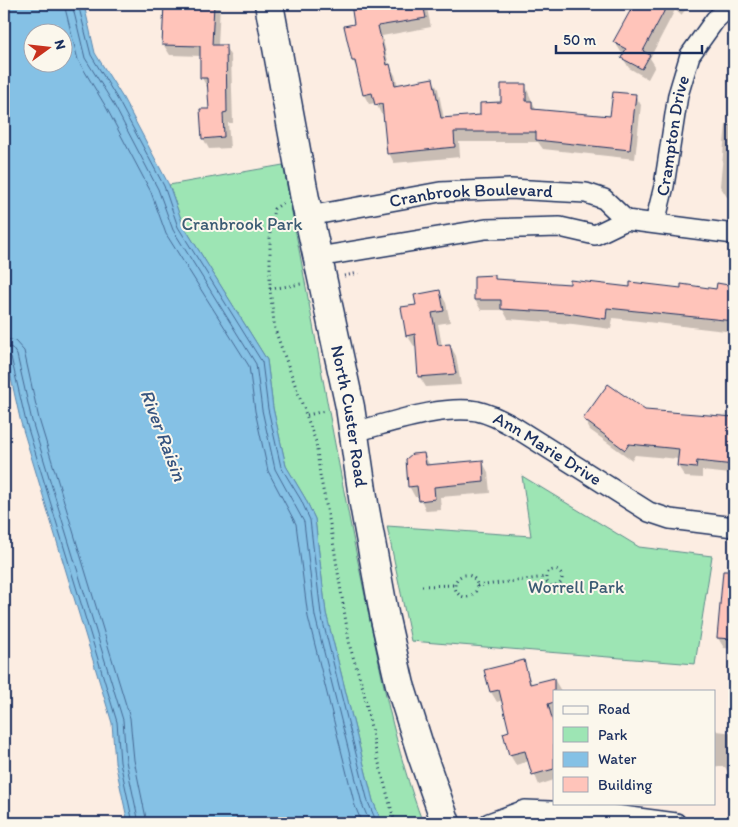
<svg xmlns="http://www.w3.org/2000/svg" width="738" height="827" font-family="Itim,sans-serif">
  <rect width="100%" height="100%" fill="#fcede2"/>
  <filter id="ink" filterUnits="userSpaceOnUse"><feTurbulence type="fractalNoise" baseFrequency=".02" numOctaves="2"/><feDisplacementMap in="SourceGraphic" scale="10" xChannelSelector="R" yChannelSelector="G"/><feConvolveMatrix kernelMatrix="1 2 1 2 8 2 1 2 1" color-interpolation-filters="sRGB"/></filter>
  <g filter="url(#ink)">
    <!-- green -->
    <g fill="#9de5b4" stroke="#5c8a89">
      <path d="M 283,165 C 311,309 335,453 365,596 C 381,672 395,750 423,823 L 382,823 L 373,801 L 326,613 L 315,519 L 305,498 L 286,466 L 273,408 L 267,360 L 183,225 L 169,185 Z"/>
      <polygon points="522,476 639,547 712,556 695,664 411,641 387,526 531,536"/>
    </g>
    <!-- water -->
    <path fill="#85c1e5" stroke="#5b87af" fill-rule="evenodd" d="M 4,4 L 82,4 L 85,9 L 95,53 L 123,98 L 169,185 L 183,225 L 267,360 L 273,408 L 286,466 L 305,498 L 315,519 L 326,613 L 373,801 L 382,823 L 128,823 L 115,762 L 112,723 L 21,423 L 4,347 ZM 32,32 L 62,32 L 62,62 L 32,62 Z"/>
    <!-- shadow -->
    <g fill="#0003">
      <polygon points="165,4 220,4 218,46 225,46 231,57 233,123 228,123 230,148 209,149 203,138 210,110 208,89 202,78 202,56 170,55 163,44"/>
      <polygon points="352,4 426,4 431,27 382,36 389,65 395,75 398,86 432,79 438,89 444,119 481,116 503,104 525,85 536,110 612,118 635,95 641,105 635,159 543,149 538,142 459,142 460,157 394,163 389,153 385,114 381,114 376,103 369,104 364,95 358,70 353,61 356,25"/>
      <polygon points="634,4 691,4 681,15 675,10 650,58 655,66 648,79 629,68 623,58 625,54 621,52 615,42"/>
      <polygon points="726,124 734,125 734,198 727,197 720,186"/>
      <polygon points="495,277 496,280 631,288 717,290 718,285 734,287 734,332 613,318 611,329 573,324 508,319 503,310 481,310 475,300"/>
      <polygon points="440,292 446,303 450,322 438,324 442,346 450,345 456,356 461,385 426,387 419,376 417,345 414,346 407,335 417,306"/>
      <polygon points="644,411 734,419 734,482 731,474 702,471 702,478 685,477 678,466 679,459 635,455 632,460 590,430 584,419"/>
      <polygon points="424,454 430,466 482,461 488,472 490,493 440,497 441,510 426,511 420,497 415,497 409,486"/>
      <polygon points="723,581 734,582 734,654 732,649 724,648 718,638"/>
      <polygon points="523,661 532,685 554,679 561,691 554,691 554,780 539,785 529,761 516,765 510,755 504,734 510,732 503,700 497,702 491,692 485,671"/>
      <polygon points="714,727 717,731 734,733 734,778 731,777 725,767 714,766"/>
    </g>
    <g fill="none" stroke-linecap="round" stroke-linejoin="round">
      <!-- shore -->
      <g stroke="#456994" stroke-width="1">
        <polyline points="64,4 78,60 106,107 151,192 166,234 249,366 255,411 268,471 296,524 308,617 355,806 362,823"/>
        <polyline points="72,4 85,58 113,103 158,189 173,230 256,364 262,410 275,469 304,522 315,616 362,804 370,823"/>
        <polyline points="78,4 91,55 118,100 164,186 178,227 262,362 268,409 281,467 301,500 310,520 321,614 368,802 377,823"/>
        <polyline points="4,338 15,341 24,351 39,419 130,718 134,760 147,823"/>
        <polyline points="4,346 12,348 17,355 32,421 123,720 126,761 139,823"/>
        <polyline points="4,352 11,357 26,422 117,722 120,762 133,823"/>
      </g>
    </g>
    <!-- building -->
    <g fill="#ffc4ba" stroke="#1b2f5e">
      <polygon points="164,4 214,4 212,45 226,45 227,112 223,113 224,137 202,139 200,109 209,109 207,78 200,78 200,46 162,45"/>
      <polygon points="351,4 423,4 426,18 378,26 387,65 390,64 395,85 433,78 441,118 480,115 480,103 501,102 501,84 526,84 526,101 532,101 532,109 610,116 613,92 636,94 630,150 536,140 536,132 454,132 455,147 387,154 382,103 375,105 372,93 363,95 355,61 352,61 344,26 354,24"/>
      <polygon points="634,4 668,4 643,51 650,55 642,69 621,58 626,49 613,42"/>
      <polygon points="495,275 495,279 570,284 570,280 630,287 630,282 681,288 681,284 716,289 717,283 734,286 734,321 607,308 606,319 567,313 501,309 501,300 474,300 474,276"/>
      <polygon points="440,290 444,311 432,313 438,345 450,344 456,374 418,377 415,334 406,336 401,307 416,305 414,295"/>
      <polygon points="608,384 645,410 734,417 734,465 697,461 696,468 677,466 679,449 629,444 625,450 583,419"/>
      <polygon points="424,453 426,465 483,460 484,482 434,487 435,499 419,501 417,486 408,487 406,459 412,454"/>
      <polygon points="723,571 734,571 734,639 717,638"/>
      <polygon points="524,660 530,684 554,678 554,702 548,704 554,725 554,769 532,775 525,751 509,755 503,733 509,731 499,690 490,692 484,670"/>
    </g>
    <g fill="none" stroke-linecap="round" stroke-linejoin="round">
      <!-- street casing -->
      <g stroke="#1b2f5e" stroke-width="22">
        <g id="street">
          <path id="s1" d="M 309,216 L 440,192 L 510,189 L 586,193 L 604,199 L 626,220"/>
          <path id="s2" d="M 655,223 L 664,186 L 678,95 L 690,55 L 715,20 L 732,4"/>
          <polyline points="318,257 486,229 560,227 595,235 626,220 734,234"/>
          <path id="s3" d="M 354,432 C 390,423 440,405 477,411 C 491,414 504,421 516,428 L 649,512 L 670,519 L 734,527"/>
          <polyline points="489,823 525,810 600,813 676,823"/>
        </g>
      </g>
      <!-- secondary casing -->
      <g stroke="#1b2f5e" stroke-width="31">
        <g id="secondary">
          <path id="s4" d="M 269,4 L 305,199 L 350,407 L 364,504 L 385,619 L 400,685 L 422,755 L 446,823"/>
        </g>
      </g>
      <!-- path -->
      <g stroke="#1b2f5e" stroke-width="3" stroke-dasharray="1 4" stroke-linecap="butt">
        <polyline points="283,203 274,209 270,232 270,289 275,330 316,442 320,475 331,529 350,647 363,688 376,752 395,823"/>
        <polyline points="344,276 359,273"/>
        <polyline points="270,289 301,284"/>
        <polyline points="307,415 325,411"/>
        <circle cx="554" cy="578" r="8"/>
        <circle cx="466" cy="586" r="11"/>
        <polyline points="422,586 455,585"/>
        <polyline points="477,586 546,577"/>
      </g>
      <!-- street -->
      <use href="#street" stroke="#fbf7ec" stroke-width="19"/>
      <!-- secondary -->
      <use href="#secondary" stroke="#fbf7ec" stroke-width="28"/>
    </g>
  </g>
  <g text-anchor="middle" stroke-width="4" stroke-linejoin="round" paint-order="stroke">
    <!-- street labels -->
    <g font-size="18" fill="#1b2f5e" stroke="#fbf7ec">
      <text dy="6" stroke="none"><textPath href="#s2" startOffset="89">Crampton Drive</textPath></text>
      <text dy="6" stroke="none"><textPath href="#s1" startOffset="164">Cranbrook Boulevard</textPath></text>
      <text dy="6" stroke="none"><textPath href="#s4" startOffset="420">North Custer Road</textPath></text>
      <text dy="6" stroke="none"><textPath href="#s3" startOffset="206">Ann Marie Drive</textPath></text>
    </g>
    <!-- park labels -->
    <g font-size="18" fill="#3c5c74" stroke="#fbf7ec">
      <text x="242" y="230">Cranbrook Park</text>
      <text x="576" y="593">Worrell Park</text>
    </g>
    <!-- water labels -->
    <g font-size="19" font-style="italic" fill="#365480" stroke="#fbf7ec">
      <text transform="translate(164 435) rotate(69)" y="7">River Raisin</text>
    </g>
  </g>
  <!-- margin -->
  <rect width="738" height="827" fill="none" stroke="#fbf7ec" stroke-width="20"/>
  <rect x="10" y="10" width="718" height="807" fill="none" stroke="#1b2f5e" stroke-width="2" filter="url(#ink)"/>
  <!-- legend -->
  <rect x="553" y="690" width="162" height="115" fill="#fbf7ec" stroke="#a1a7b3"/>
  <rect x="563" y="706" width="25" height="8" fill="#fbf7ec" stroke="#a1a7b3"/>
  <text x="598" y="714" font-size="15" fill="#1b2f5e">Road</text>
  <rect x="563" y="727" width="25" height="15" fill="#9de5b4" stroke="#a1a7b3"/>
  <text x="598" y="740" font-size="15" fill="#1b2f5e">Park</text>
  <rect x="563" y="752" width="25" height="15" fill="#85c1e5" stroke="#a1a7b3"/>
  <text x="598" y="764" font-size="15" fill="#1b2f5e">Water</text>
  <rect x="563" y="777" width="25" height="15" fill="#ffc4ba" stroke="#a1a7b3"/>
  <text x="598" y="790" font-size="15" fill="#1b2f5e">Building</text>
  <!-- north arrow -->
  <g transform="translate(48 48) rotate(75)"><circle r="24" fill="#fbf7ec" stroke="#a1a7b3"/>
  <path d="M0-4L9 19L0 12L-9 19Z" fill="#c8321e"/>
  <text y="-8" font-size="14" font-weight="bold" text-anchor="middle" fill="#1b2f5e">N</text>
  </g>
  <!-- scale -->
  <path d="M556 45v8h146v-8" fill="none" stroke="#1b2f5e" stroke-width="2.5"/>
  <text x="563" y="45" font-size="15" fill="#1b2f5e" stroke="#fbf7ec" stroke-width="4" paint-order="stroke">50 m</text>
</svg>
